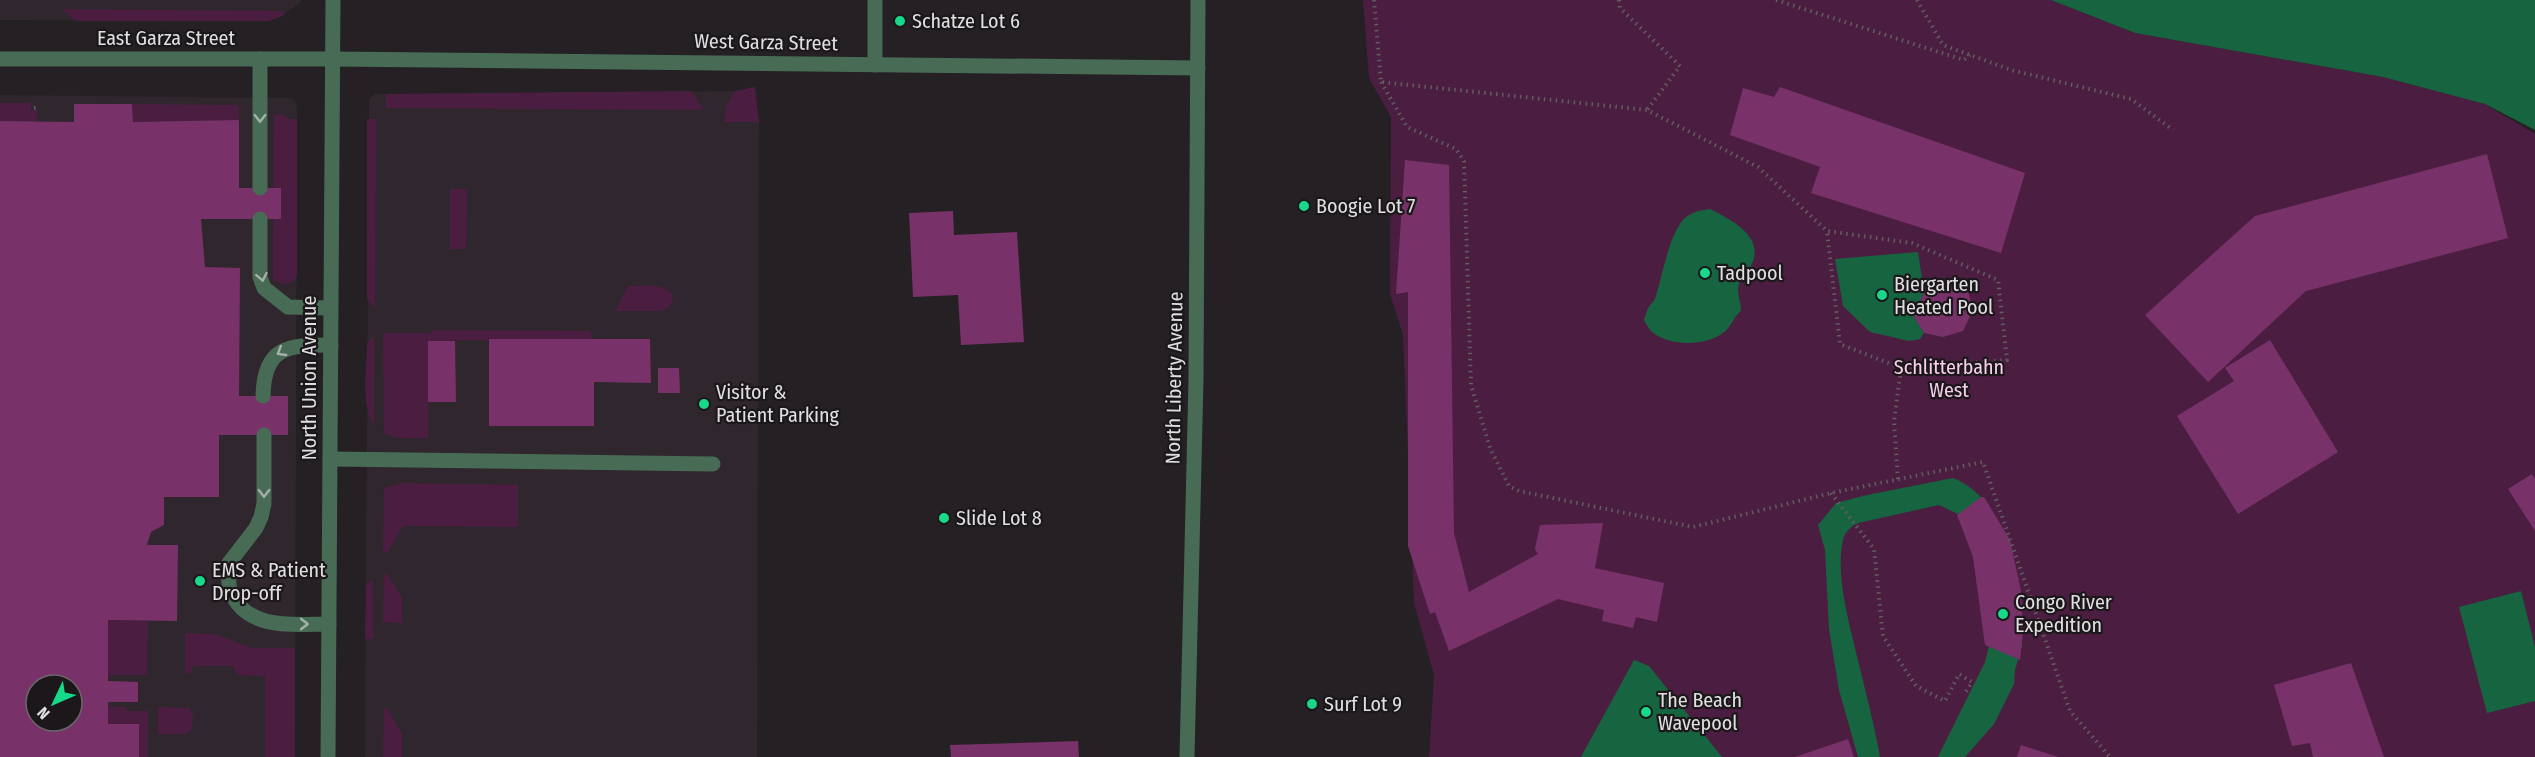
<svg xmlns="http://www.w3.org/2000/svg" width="2535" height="757" font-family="'Fira Sans Condensed',sans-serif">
  <rect width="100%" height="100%" fill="#242023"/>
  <!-- built -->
  <g fill="#30262d" fill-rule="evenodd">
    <polygon points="0,0 301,0 301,2 284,15 269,21 0,20"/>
    <polygon points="755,87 759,122 757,757 365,757 369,99 375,94 735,91"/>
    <path d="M 0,95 L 288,98 L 292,98 L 297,105 L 295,757 L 0,757 ZM 36,685 L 72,685 L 72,721 L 36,721 Z"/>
  </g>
  <!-- green -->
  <g fill="#4b1e41">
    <polygon points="1363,0 2051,0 2135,33 2383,77 2485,104 2535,134 2535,757 1429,757 1434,675 1414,603 1403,335 1390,294 1391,117 1369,78"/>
    <polygon points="62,9 284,11 284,15 269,21 80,21 74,20"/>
    <polygon points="755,87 759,122 724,122 726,106 735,91"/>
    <polygon points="691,91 704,110 386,108 386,94"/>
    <polygon points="0,103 31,103 31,110 37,110 37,121 0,121"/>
    <polygon points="132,104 236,105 239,108 239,120 133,122"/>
    <path d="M 283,114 L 288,119 L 297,119 L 297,276 C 291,286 282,286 273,279 L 274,115 Z"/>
    <polygon points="367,119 376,119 375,309 367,299"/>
    <polygon points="450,189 467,189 466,249 450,249"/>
    <path d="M 628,286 C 644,286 662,282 673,295 C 673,304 670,308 661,311 L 615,311 Z"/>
    <path d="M 434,330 L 591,331 L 592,339 L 428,341 L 428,438 C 413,438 398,440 384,433 L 383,333 L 431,333 Z"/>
    <path d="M 374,336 L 374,425 C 360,404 367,368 367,343 Z"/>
    <polygon points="403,483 518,485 518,527 403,526 388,552 383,552 384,488"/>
    <polygon points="387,574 402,598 402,623 383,622 384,575"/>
    <polygon points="373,580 373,639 365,639 366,583"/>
    <polygon points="108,620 148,621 147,675 108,675"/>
    <polygon points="185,633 214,634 253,648 295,648 295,757 265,757 265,676 239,675 235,672 233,666 193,666 191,672 185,675"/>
    <polygon points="108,707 126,707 126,711 148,711 148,757 139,757 139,725 108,724"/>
    <polygon points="158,707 189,708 193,714 191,730 186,734 158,734"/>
    <polygon points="384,708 387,708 402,734 402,757 383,757"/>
  </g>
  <!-- water -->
  <g fill="#166540">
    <polygon points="2051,0 2535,0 2535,130 2485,104 2383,77 2135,33"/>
    <path d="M 1710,209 C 1732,220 1769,239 1749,269 C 1744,276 1739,279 1738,289 C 1738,296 1741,304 1741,311 C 1732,318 1733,327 1720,335 C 1702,346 1669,346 1652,332 C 1649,329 1646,324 1644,320 L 1648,308 L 1655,299 C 1662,278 1669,234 1684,219 C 1691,212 1701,210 1710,209 Z"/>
    <polygon points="1918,252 1924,292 1914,317 1924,333 1920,339 1909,341 1870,332 1843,306 1835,259"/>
    <path d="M 1953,478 C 1967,484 1977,491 1986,504 L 2019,593 L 2022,646 L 2015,670 L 2014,684 L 1994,724 L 1965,757 L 1938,757 L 1985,662 L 1990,642 L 1974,554 L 1960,515 L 1939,505 L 1858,523 C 1851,527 1845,531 1843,540 C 1836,571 1846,610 1853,640 C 1862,679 1873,717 1880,757 L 1858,757 L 1839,690 L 1829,629 L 1825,550 L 1818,525 L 1836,503 L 1867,495 Z"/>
    <polygon points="2521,591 2535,647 2535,701 2487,713 2459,607"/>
    <polygon points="1634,660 1649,666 1722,757 1581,757"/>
  </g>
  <!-- building -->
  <g fill="#783269" fill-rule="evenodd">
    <polygon points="1780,87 2025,173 2001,253 1811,193 1820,167 1730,135 1743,88 1774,97"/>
    <path d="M 74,104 L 132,104 L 133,122 L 239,120 L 239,188 L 281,188 L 281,219 L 201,219 L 205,267 L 240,268 L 239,396 L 288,396 L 288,435 L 219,435 L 219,497 L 164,497 L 164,525 L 151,532 L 147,545 L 178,545 L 177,621 L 108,620 L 108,681 L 138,682 L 138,702 L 108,702 L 108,724 L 139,724 L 139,757 L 0,757 L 0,121 L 74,122 ZM 36,685 L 72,685 L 72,721 L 36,721 Z"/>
    <polygon points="2487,154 2508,238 2306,291 2208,382 2145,315 2255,216"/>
    <polygon points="1405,160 1449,165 1454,533 1469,592 1538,554 1535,549 1540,525 1603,523 1595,568 1664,583 1657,622 1636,617 1633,628 1602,621 1604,610 1558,599 1449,651 1435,612 1430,614 1408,546 1408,292 1396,294"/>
    <polygon points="953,211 954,235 1017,232 1024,342 961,345 958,295 913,297 909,213"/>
    <polygon points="1940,284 1968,291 1973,310 1963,331 1943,337 1924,333 1914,317 1924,292"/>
    <polygon points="489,339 650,339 651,383 594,382 594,426 489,426"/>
    <polygon points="2270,340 2338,452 2238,514 2177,416 2234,381 2225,368"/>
    <polygon points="428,341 455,341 456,402 428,402"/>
    <polygon points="658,368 679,368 680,393 658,393"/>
    <polygon points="2532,474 2535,479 2535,531 2508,489"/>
    <polygon points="1981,497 1984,497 2010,540 2021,591 2023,631 2020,660 1985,645 1973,557 1957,515"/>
    <polygon points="2351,663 2384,757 2313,757 2310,743 2292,746 2274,685"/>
    <polygon points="1848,739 1854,757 1795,757"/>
    <polygon points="1078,741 1079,757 951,757 950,745"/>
    <polygon points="2021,745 2058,757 2017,757"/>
  </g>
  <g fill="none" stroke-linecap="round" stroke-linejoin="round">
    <!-- path -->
    <g stroke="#615e60" stroke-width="4" stroke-dasharray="1.5 4.5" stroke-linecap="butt">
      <polyline points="1374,0 1381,82 1647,110 1758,167 1827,231 1912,243 1998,280 2007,360 1901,368 1840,344 1827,231"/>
      <polyline points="1619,0 1620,8 1680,66 1647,110"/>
      <polyline points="1776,0 1964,60 1970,55"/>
      <polyline points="1917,0 1943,45 2011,70 2131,99 2173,130"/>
      <polyline points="1381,82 1407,127 1456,149 1464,161 1471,385 1490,448 1509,486 1519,491 1693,527 1831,493 1983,462 2070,711 2110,757"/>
      <polyline points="34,108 38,107"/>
      <polyline points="1898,479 1894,422 1901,368"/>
      <polyline points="1831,493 1874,549 1883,636 1916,686 1945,701 1959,674 1972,682 1965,693"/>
    </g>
    <!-- service -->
    <g stroke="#476b55" stroke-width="15">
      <polyline points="260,59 260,188"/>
      <polyline points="260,219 260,277 264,288 288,307 330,308"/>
      <path d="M 263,396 C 264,346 288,345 331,345"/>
      <path d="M 264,435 L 264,504 L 261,517 L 256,528 L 229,563 C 229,572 227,583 231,592 C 247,631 295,624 329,624"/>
      <polyline points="330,459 713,464"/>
    </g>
    <!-- minor -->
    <g stroke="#476b55" stroke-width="15">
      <polyline points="0,59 332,59 1198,68"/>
      <polyline points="875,65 875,0"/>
      <polyline points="1187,757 1196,380 1198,0"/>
    </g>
    <!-- tertiary -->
    <polyline stroke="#476b55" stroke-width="15" points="328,757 333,0"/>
  </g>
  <!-- one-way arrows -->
  <defs><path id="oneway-chevron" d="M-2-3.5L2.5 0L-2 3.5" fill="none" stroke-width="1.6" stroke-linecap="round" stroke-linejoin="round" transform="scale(1.5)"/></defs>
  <g stroke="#a4b1a9">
    <use href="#oneway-chevron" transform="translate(260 118) rotate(90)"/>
    <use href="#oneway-chevron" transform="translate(262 277) rotate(79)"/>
    <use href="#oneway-chevron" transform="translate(281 352) rotate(149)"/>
    <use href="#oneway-chevron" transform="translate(264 493) rotate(90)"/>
    <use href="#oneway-chevron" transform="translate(304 624)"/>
  </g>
  <!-- markers -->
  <g fill="#17d989" stroke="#1b171a" stroke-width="2">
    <circle cx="900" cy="21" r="6"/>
    <circle cx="1304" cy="206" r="6"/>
    <circle cx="1705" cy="273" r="6"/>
    <circle cx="1882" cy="295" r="6"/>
    <circle cx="704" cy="404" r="6"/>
    <circle cx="944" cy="518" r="6"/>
    <circle cx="200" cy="581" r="6"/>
    <circle cx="2003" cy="614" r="6"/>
    <circle cx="1312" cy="704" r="6"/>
    <circle cx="1646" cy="712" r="6"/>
  </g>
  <g text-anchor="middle" stroke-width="4.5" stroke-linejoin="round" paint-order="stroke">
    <!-- poi labels -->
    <g font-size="20" fill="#e2dfe1" stroke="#1b171a" text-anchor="start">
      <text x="912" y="28">Schatze Lot 6</text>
      <text x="1316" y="213">Boogie Lot 7</text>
      <text x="1717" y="280">Tadpool</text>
      <text x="1894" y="291">Biergarten<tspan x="1894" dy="23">Heated Pool</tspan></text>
      <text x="716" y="399">Visitor &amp;<tspan x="716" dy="23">Patient Parking</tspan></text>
      <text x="956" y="525">Slide Lot 8</text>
      <text x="212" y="577">EMS &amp; Patient<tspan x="212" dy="23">Drop-off</tspan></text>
      <text x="2015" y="609">Congo River<tspan x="2015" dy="23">Expedition</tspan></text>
      <text x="1658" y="707">The Beach<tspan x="1658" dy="23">Wavepool</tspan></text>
      <text x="1324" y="711">Surf Lot 9</text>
    </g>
    <!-- street labels -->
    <g font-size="20" fill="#e2dfe1" stroke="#1b171a">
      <text x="166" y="45">East Garza Street</text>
      <text transform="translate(766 42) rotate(1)" y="7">West Garza Street</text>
      <text transform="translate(309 378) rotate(-90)" y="7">North Union Avenue</text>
      <text transform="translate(1174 378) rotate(-89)" y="7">North Liberty Avenue</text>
    </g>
    <!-- park labels -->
    <g font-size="20" fill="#f7ceeb" stroke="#1b171a">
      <text x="1949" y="374">Schlitterbahn<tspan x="1949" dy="23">West</tspan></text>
    </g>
  </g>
  <!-- north arrow -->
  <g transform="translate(54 703) rotate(226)"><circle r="28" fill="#1b171a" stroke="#6b676a" stroke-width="1.5"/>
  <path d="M0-4.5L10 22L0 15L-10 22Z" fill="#17d989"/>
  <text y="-9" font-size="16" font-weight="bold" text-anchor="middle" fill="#e2dfe1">N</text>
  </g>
</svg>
